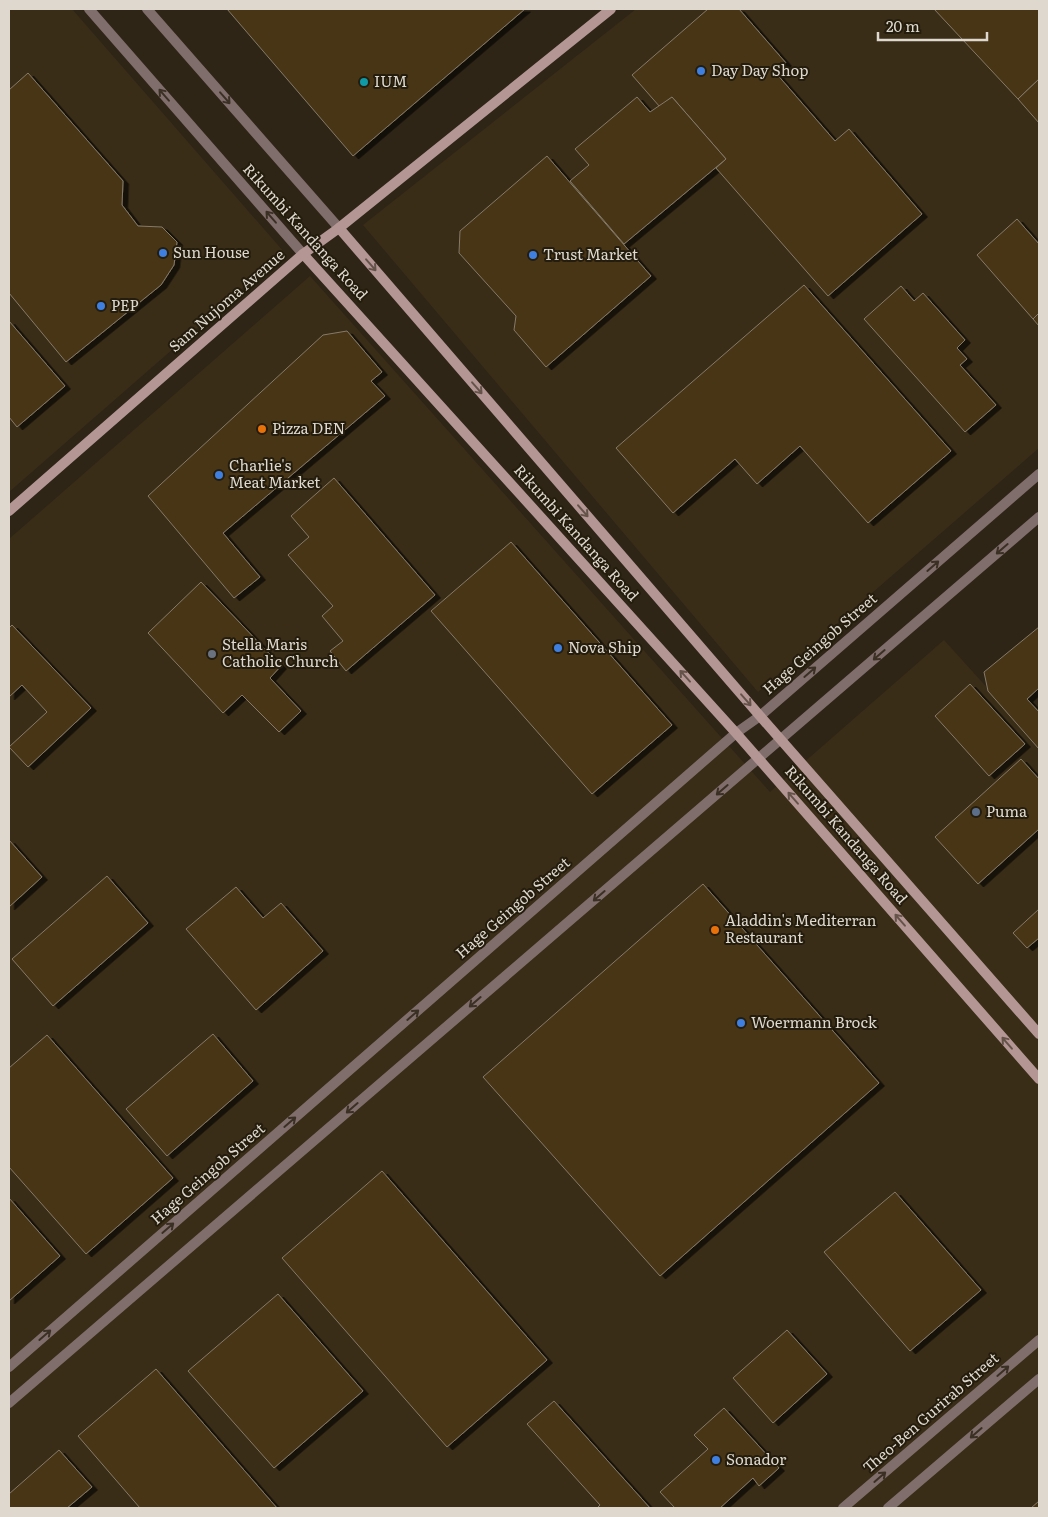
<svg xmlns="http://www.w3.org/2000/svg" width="1048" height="1517" font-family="Literata,serif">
  <defs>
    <filter id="shadow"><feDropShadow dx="5.5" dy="3" stdDeviation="0" flood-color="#0009"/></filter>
  </defs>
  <rect width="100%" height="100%" fill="#2e2516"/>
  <!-- built -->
  <g fill="#392d17">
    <polygon points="9,9 72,9 284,252 9,492"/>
    <polygon points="636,9 1039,9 1039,448 758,692 363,225"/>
    <polygon points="310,276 770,792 944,640 1039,745 1039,1508 9,1508 9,539"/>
  </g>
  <!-- building -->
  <g fill="#473517" stroke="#857a69" filter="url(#shadow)">
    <polygon points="227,9 525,9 353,156"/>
    <polygon points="708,9 739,9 786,63 775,72 835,141 849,129 922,214 828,296 716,168 726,159 672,97 660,107 632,75"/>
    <polygon points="934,9 1039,9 1039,79 1018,99"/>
    <polygon points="28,73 123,181 122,205 138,226 162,227 177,242 174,265 161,285 66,362 9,293 9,90"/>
    <polygon points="1039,79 1039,123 1018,99"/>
    <polygon points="637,97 650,112 672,97 726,159 624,244 570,181 589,165 575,149"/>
    <polygon points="547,156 651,276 546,367 514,330 516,316 459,253 460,231"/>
    <polygon points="1017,219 1039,244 1039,313 1033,319 977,255"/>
    <polygon points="804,285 951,451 868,523 800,446 757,484 735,459 673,513 616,448"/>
    <polygon points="901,286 914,301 923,293 965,340 957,348 967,359 960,365 996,405 965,432 864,319"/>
    <polygon points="1039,313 1039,326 1033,319"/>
    <polygon points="9,321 65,386 17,427 9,417"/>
    <polygon points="347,331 382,372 371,381 385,396 223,533 260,577 234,598 148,496 323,335"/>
    <polygon points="334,478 435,595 346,671 330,651 343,641 322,616 333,606 288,555 309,537 291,516"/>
    <polygon points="511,542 672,725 592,794 431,611"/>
    <polygon points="201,582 281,666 270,678 301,711 279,732 242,695 223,713 148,633"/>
    <polygon points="12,625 91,708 28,767 9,747 47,712 22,685 9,697 9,628"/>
    <polygon points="1039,627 1039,688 1027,699 1039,712 1039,749 988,691 984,672"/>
    <polygon points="970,684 1025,744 989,776 935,716"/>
    <polygon points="1021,759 1039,779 1039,829 978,884 935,837"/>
    <polygon points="9,840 42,877 9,907"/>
    <polygon points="107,876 148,923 53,1006 12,959"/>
    <polygon points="703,884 879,1083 660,1276 483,1077"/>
    <polygon points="236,887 263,918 281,903 323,951 256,1010 186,929"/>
    <polygon points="1039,909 1039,938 1027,948 1013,933"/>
    <polygon points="213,1034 253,1081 167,1156 126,1109"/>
    <polygon points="47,1035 173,1178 86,1254 9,1167 9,1068"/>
    <polygon points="382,1171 547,1360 447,1447 282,1258"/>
    <polygon points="895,1192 981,1290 910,1351 824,1252"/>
    <polygon points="9,1198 60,1256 9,1301"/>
    <polygon points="278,1294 363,1391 274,1468 188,1371"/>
    <polygon points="787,1330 827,1374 773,1423 733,1378"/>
    <polygon points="156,1369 277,1508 140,1508 78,1436"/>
    <polygon points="554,1401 650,1508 597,1508 600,1505 527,1424"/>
    <polygon points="724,1408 779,1468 759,1486 753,1478 720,1508 675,1508 660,1492 708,1449 694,1435"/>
    <polygon points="59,1450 92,1487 67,1508 9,1508 9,1494"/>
    <polygon points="1039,1501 1039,1508 1031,1508"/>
  </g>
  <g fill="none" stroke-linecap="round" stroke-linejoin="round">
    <!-- minor -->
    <g stroke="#806e6d" stroke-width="10">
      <polyline points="89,9 303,254"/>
      <polyline points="147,9 339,228"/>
      <polyline points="9,1367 736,733 760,716 1039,474"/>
      <polyline points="9,1403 1039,517"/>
      <polyline points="843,1508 1039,1340"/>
      <polyline points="888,1508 1039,1379"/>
    </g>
    <!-- secondary -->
    <g stroke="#b49795" stroke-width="10">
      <polyline points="339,228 760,716 1039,1034"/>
      <polyline points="303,254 736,733 1039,1079"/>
      <polyline points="9,511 303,254 339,228 611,9"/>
    </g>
  </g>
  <!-- one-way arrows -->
  <defs><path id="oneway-shaft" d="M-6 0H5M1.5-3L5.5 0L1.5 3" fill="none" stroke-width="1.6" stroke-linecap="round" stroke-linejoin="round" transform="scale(1.25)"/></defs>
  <g stroke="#3b3024">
    <use href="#oneway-shaft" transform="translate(164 95) rotate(-131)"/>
    <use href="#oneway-shaft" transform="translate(225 98) rotate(49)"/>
    <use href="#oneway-shaft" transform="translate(271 217) rotate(-131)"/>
    <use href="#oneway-shaft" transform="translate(1002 549) rotate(139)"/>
    <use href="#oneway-shaft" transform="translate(933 566) rotate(-41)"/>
    <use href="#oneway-shaft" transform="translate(879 655) rotate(139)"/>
    <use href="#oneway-shaft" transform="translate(810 672) rotate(-41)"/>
    <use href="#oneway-shaft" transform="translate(722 790) rotate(139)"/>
    <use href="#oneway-shaft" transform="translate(599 896) rotate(139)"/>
    <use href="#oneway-shaft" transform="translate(475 1002) rotate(139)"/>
    <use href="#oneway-shaft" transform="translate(413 1015) rotate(-41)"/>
    <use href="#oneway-shaft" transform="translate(352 1108) rotate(139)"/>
    <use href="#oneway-shaft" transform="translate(290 1122) rotate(-41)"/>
    <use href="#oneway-shaft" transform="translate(168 1228) rotate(-41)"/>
    <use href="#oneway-shaft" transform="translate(45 1335) rotate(-41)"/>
    <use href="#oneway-shaft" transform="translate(1003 1371) rotate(-41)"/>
    <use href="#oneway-shaft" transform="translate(976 1433) rotate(139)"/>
    <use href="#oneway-shaft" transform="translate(880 1477) rotate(-41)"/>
  </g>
  <g stroke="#65534a">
    <use href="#oneway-shaft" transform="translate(371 265) rotate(49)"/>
    <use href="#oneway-shaft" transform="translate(477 388) rotate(49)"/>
    <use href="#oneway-shaft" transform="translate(583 511) rotate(49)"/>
    <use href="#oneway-shaft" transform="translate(685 676) rotate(-132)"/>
    <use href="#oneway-shaft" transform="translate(746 700) rotate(49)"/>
    <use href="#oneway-shaft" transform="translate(793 798) rotate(-131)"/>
    <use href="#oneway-shaft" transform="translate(900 920) rotate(-131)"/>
    <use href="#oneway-shaft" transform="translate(1007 1043) rotate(-131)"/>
  </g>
  <!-- markers -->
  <g fill="#3f7fe0" stroke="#241c0c" stroke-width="2">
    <circle cx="701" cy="71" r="5"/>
    <circle cx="163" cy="253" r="5"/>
    <circle cx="533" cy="255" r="5"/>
    <circle cx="101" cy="306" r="5"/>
    <circle cx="219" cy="475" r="5"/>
    <circle cx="558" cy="648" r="5"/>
    <circle cx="741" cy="1023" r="5"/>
    <circle cx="716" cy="1460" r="5"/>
  </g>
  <circle fill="#0f9aa8" stroke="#241c0c" stroke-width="2" cx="364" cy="82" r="5"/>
  <g fill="#e8710a" stroke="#241c0c" stroke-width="2">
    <circle cx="262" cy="429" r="5"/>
    <circle cx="715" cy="930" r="5"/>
  </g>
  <circle fill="#6b7280" stroke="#241c0c" stroke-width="2" cx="212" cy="654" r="5"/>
  <circle fill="#5c6f8a" stroke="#241c0c" stroke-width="2" cx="976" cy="812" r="5"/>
  <g text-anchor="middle" stroke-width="4" stroke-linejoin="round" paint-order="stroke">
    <!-- poi labels -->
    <g font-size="15" fill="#ded8ce" stroke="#241c0c" text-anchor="start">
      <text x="711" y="76">Day Day Shop</text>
      <text x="374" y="87">IUM</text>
      <text x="173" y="258">Sun House</text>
      <text x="543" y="260">Trust Market</text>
      <text x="111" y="311">PEP</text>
      <text x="272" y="434">Pizza DEN</text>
      <text x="229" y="471">Charlie's<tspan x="229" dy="17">Meat Market</tspan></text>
      <text x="222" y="650">Stella Maris<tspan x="222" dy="17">Catholic Church</tspan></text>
      <text x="568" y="653">Nova Ship</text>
      <text x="986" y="817">Puma</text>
      <text x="725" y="926">Aladdin's Mediterran<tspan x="725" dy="17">Restaurant</tspan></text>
      <text x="751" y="1028">Woermann Brock</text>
      <text x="726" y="1465">Sonador</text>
    </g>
    <!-- street labels -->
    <g font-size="15" fill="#ded8ce" stroke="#241c0c">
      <text transform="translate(305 232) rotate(48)" y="5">Rikumbi Kandanga Road</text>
      <text transform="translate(227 301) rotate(-41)" y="5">Sam Nujoma Avenue</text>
      <text transform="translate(576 533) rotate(48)" y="5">Rikumbi Kandanga Road</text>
      <text transform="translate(820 644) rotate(-41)" y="5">Hage Geingob Street</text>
      <text transform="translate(846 835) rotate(49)" y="5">Rikumbi Kandanga Road</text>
      <text transform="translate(513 908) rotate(-41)" y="5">Hage Geingob Street</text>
      <text transform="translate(208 1174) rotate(-41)" y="5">Hage Geingob Street</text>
      <text transform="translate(931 1413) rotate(-41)" y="5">Theo-Ben Gurirab Street</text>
    </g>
  </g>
  <!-- border -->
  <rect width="1048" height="1517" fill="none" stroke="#ded8ce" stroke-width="20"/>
  <!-- scale -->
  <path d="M878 32v8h109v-8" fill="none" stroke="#ded8ce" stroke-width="2.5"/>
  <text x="886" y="32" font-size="15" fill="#ded8ce" stroke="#241c0c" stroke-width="4" paint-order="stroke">20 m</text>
</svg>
